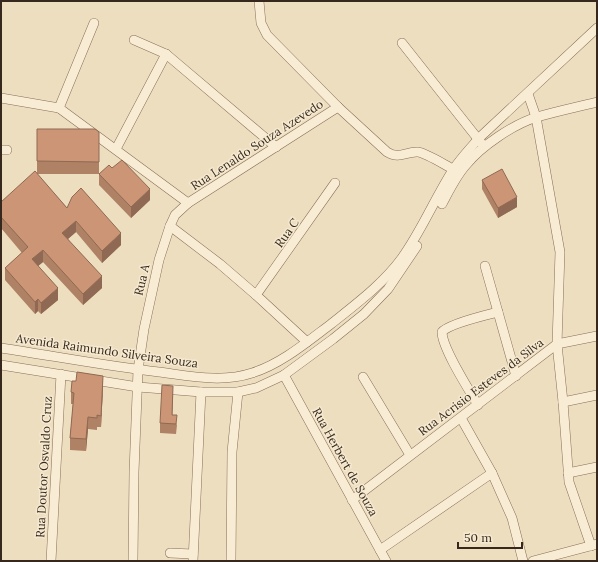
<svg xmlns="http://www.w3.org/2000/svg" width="598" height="562" font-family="Lora,serif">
  <rect width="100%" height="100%" fill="#eedec0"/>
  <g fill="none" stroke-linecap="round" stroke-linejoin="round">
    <!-- minor casing -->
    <g stroke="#876f58" stroke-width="10">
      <g id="minor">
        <path d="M 259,1 L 261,23 L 267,35 L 338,107 L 387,152 C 400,160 406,151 418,152 C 426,153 445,165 453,169 L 458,173"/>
        <polyline points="134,40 166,54 276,147"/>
        <polyline points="402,43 482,144"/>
        <polyline points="1,98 59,108 188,203"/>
        <polyline points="59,108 94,23"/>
        <polyline points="116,149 166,54"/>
        <polyline points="1,150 7,150"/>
        <path d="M 442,204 C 449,191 456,176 466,165 C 481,146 514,124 537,117 C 557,111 577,107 597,102"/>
        <polyline points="170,226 220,264 256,295 307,342"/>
        <polyline points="485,266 516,376"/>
        <polyline points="256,295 335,183"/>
        <path d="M 1,348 C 54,356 106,366 159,372 C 190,376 222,383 252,373 C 281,364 307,342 331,324 C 356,304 383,284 402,258 C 422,230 435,198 453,170 C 460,159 470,149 478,139 L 597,28"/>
        <polyline points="1,365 138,387 201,392 238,392 256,388 284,375 333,339 364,314 388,289 417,246"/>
        <polyline points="284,375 386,561"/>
        <polyline points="363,377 410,455"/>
        <polyline points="563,402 597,395"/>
        <path d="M 478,405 C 469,390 442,348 442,332 C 448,324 486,315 498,312"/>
        <polyline points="461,418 492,473 512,518 523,561"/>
        <polyline points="568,473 597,467"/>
        <polyline points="352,500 557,344 560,252 536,117 528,94"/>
        <polyline points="591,546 569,482 563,402 557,344 597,336"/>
        <polyline points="380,550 492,473"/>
        <polyline points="170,553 193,554"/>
        <polyline points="51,561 61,374"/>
        <polyline points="133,561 134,472 138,370 144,329 159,260 170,226 175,215 188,203 338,107"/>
        <polyline points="193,561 201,392"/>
        <polyline points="231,561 232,452 238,392"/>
        <polyline points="533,561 597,544"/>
      </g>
    </g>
    <!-- minor -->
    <use href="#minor" stroke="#f9ecd4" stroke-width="9"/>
  </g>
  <!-- wall -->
  <g fill="#af8165">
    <polygon points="37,129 99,132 99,174 112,168 150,200 131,218 99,185 99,174 37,174 67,208 121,245 102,263 76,232 68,239 102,288 83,305 43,262 38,266 58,300 41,314 38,311 35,314 5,280 5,268 22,253 1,228 1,202 37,174"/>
    <polygon points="482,180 517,207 498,218 482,189"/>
    <polygon points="103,387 101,427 97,427 97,430 88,429 86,451 70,450 70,438 73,404 71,404 71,392"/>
    <polygon points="173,396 172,415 177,425 176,434 160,433 160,423"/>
  </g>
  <!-- shaded-wall -->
  <g fill="#8f6953">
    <polygon points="150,189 150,200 131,218 131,207"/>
    <polygon points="517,197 517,207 498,218 498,208"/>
    <polygon points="76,221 76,232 62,244 62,233"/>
    <polygon points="121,233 121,245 102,263 102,251"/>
    <polygon points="43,250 43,262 32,271 32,259"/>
    <polygon points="102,276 102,288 83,305 83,294"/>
    <polygon points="58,288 58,300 41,314 41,303"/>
    <polygon points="38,299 38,311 35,314 35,302"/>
    <polygon points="103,376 103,387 101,427 101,416"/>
    <polygon points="173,386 173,396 172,424 172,415"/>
    <polygon points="88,417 88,429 86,451 86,439"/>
  </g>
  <!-- building -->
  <g fill="#cc9676" stroke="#8f6953">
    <polygon points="37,129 95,129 99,132 99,162 37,161"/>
    <polygon points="122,160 150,189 131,207 99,174 109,165 112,168"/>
    <polygon points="502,169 517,197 498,208 482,180"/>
    <polygon points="35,171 67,208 72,197 81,188 121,233 102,251 76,221 62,233 102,276 83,294 43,250 32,259 58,288 41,303 38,299 35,302 5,268 28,247 1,217 1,202"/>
    <polygon points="77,372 103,376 101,416 97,415 97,418 88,417 86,439 70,438 74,393 71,392 72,381 76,381"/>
    <polygon points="162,385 173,386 172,415 177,415 176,424 160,423"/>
  </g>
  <g text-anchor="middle" stroke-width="3" stroke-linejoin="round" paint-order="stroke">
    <!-- street labels -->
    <g font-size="12" fill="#37281d" stroke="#f5e9d0">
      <text transform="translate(257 145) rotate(-33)" y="4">Rua Lenaldo Souza Azevedo</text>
      <text transform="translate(287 233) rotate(-55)" y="4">Rua C</text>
      <text transform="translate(142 280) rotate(-77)" y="4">Rua A</text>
      <text transform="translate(107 351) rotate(8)" y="4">Avenida Raimundo Silveira Souza</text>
      <text transform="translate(481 387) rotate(-37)" y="4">Rua Acrisio Esteves da Silva</text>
      <text transform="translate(345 462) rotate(61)" y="4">Rua Herbert de Souza</text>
      <text transform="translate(44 467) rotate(-87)" y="4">Rua Doutor Osvaldo Cruz</text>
    </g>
  </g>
  <!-- border -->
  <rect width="598" height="562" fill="none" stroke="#37281d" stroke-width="4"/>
  <!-- scale -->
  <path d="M458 542v6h64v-6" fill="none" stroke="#37281d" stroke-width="2"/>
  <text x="464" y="542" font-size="12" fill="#37281d" stroke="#f5e9d0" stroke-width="3" paint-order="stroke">50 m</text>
</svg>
